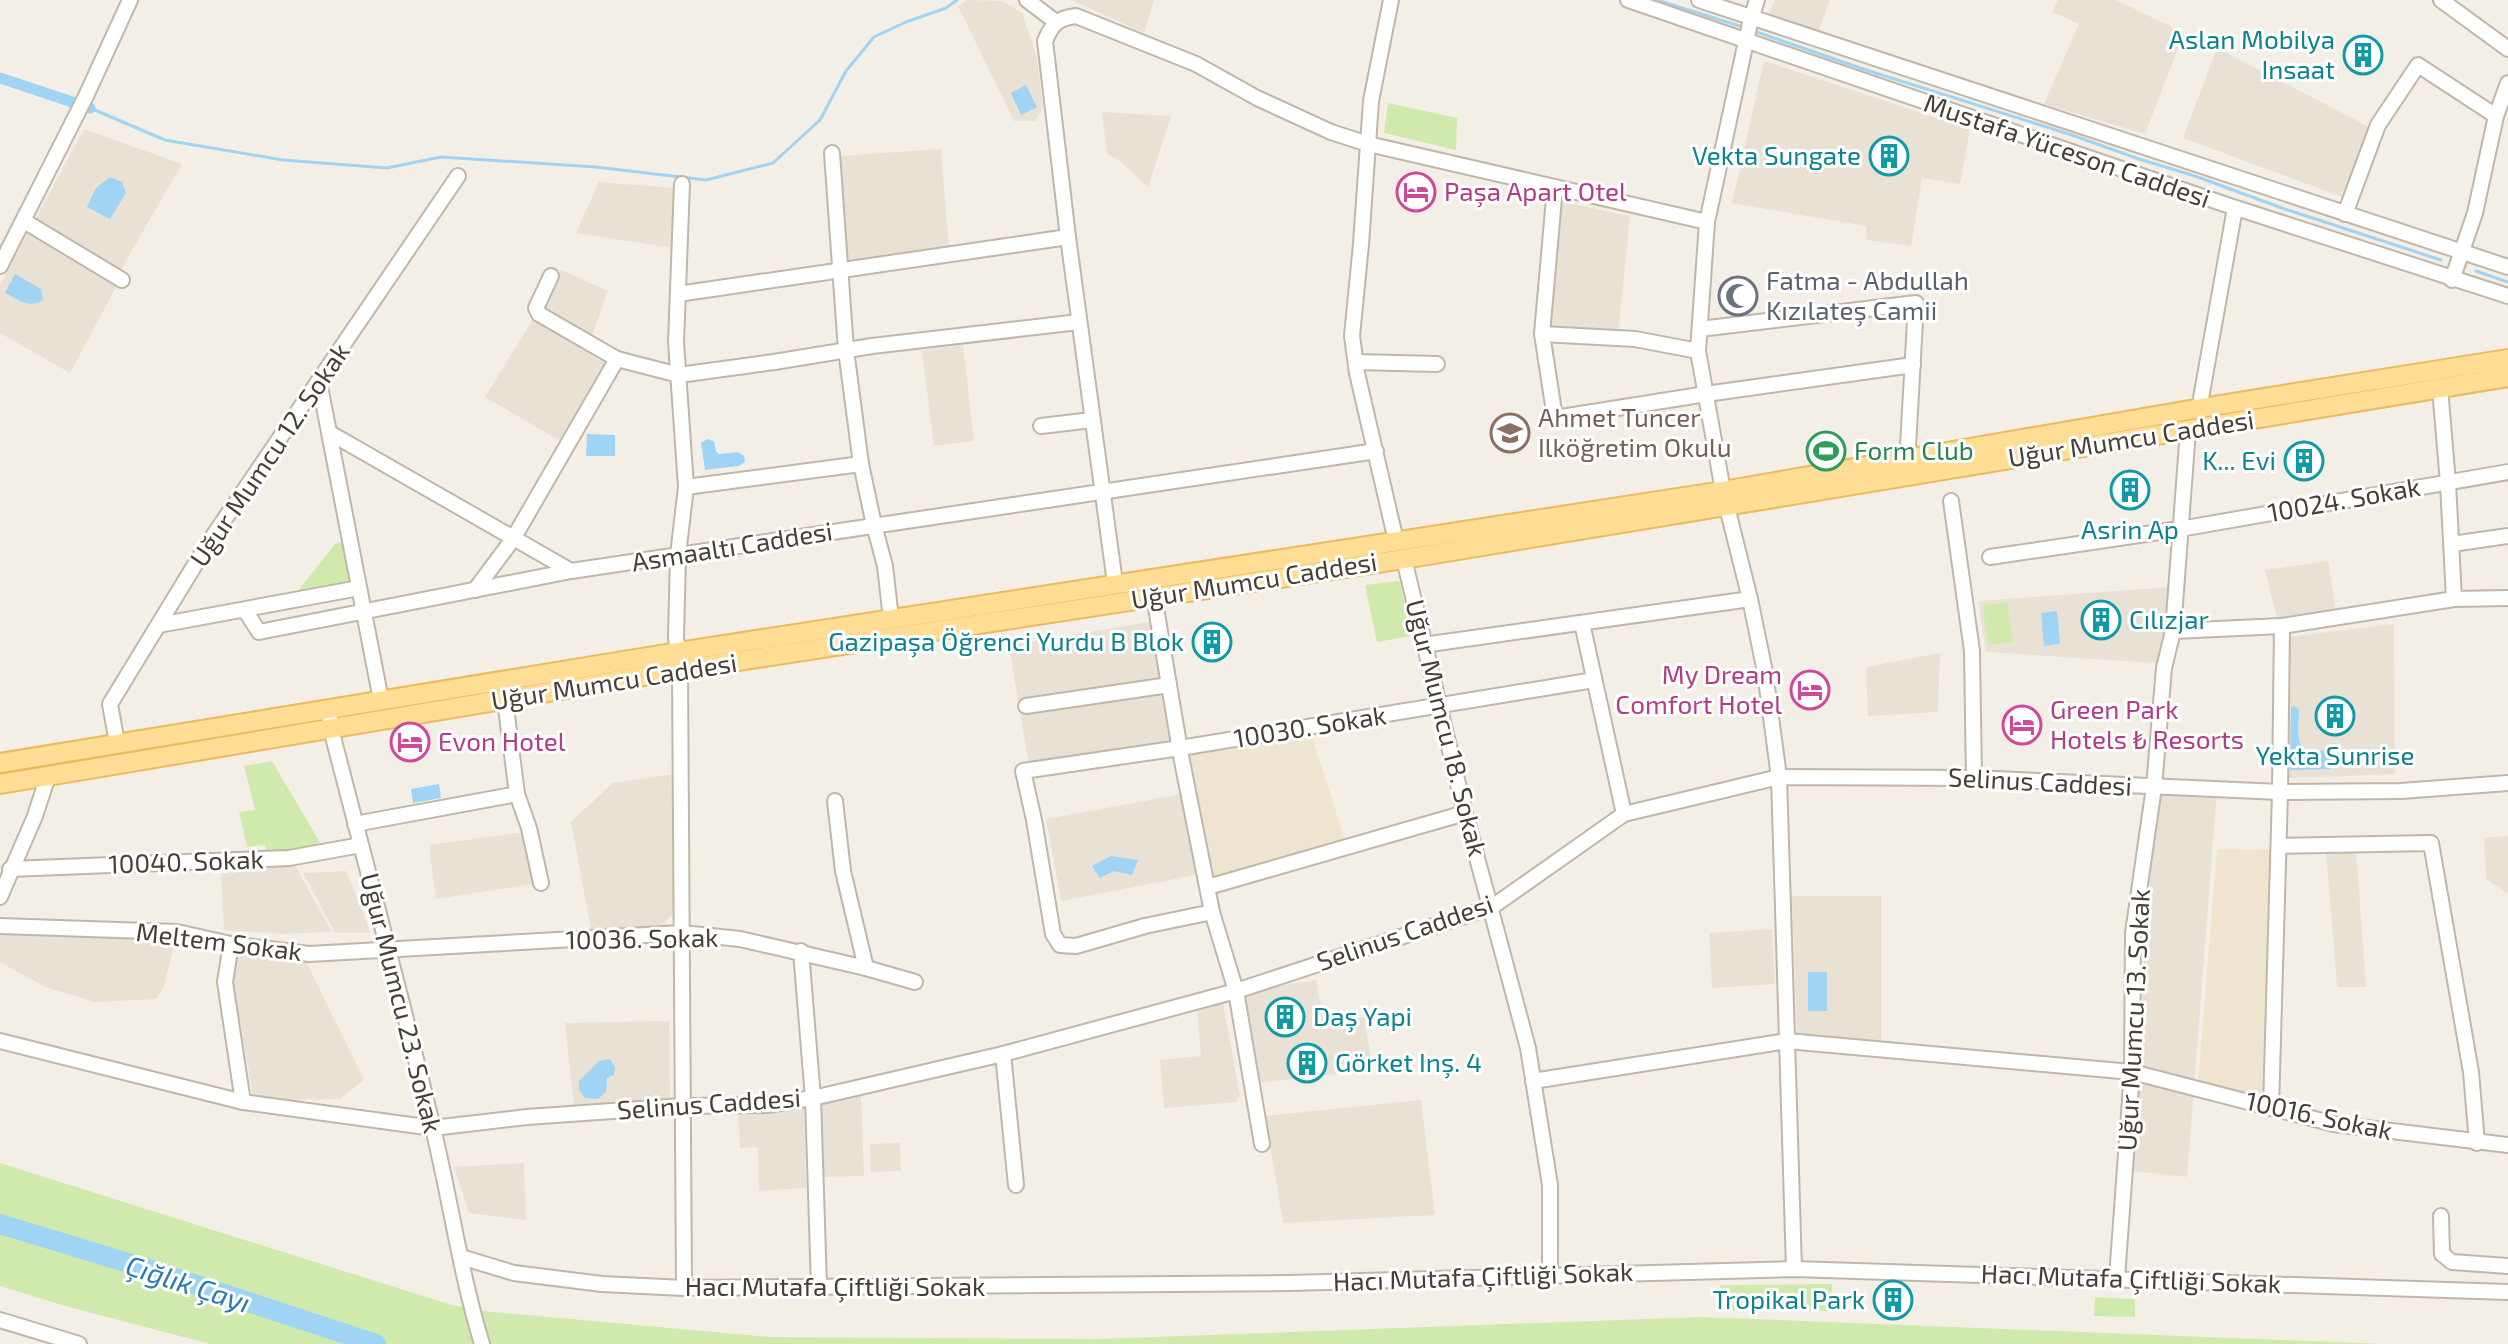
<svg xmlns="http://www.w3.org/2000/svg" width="2508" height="1344" font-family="'Exo 2',sans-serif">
  <rect width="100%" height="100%" fill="#f4efe6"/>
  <!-- residential -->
  <g fill="#e8e1d4">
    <polygon points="967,0 1002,1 1022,13 1037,57 1043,108 1035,121 1014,121 958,6"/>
    <polygon points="1071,0 1154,0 1144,33"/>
    <polygon points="1775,0 1830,0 1818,32 1769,15"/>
    <polygon points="2058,0 2116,0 2184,33 2145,134 2044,104 2079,24 2052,12"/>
    <polygon points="2217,48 2371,128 2345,198 2183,138"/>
    <polygon points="1764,61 1970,129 1960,184 1922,178 1911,246 1867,240 1866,226 1732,203"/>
    <polygon points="1102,112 1171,116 1148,187 1121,162 1107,153"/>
    <polygon points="84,129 182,164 121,269 35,220"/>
    <polygon points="941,149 949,249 847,264 839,156"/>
    <polygon points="599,182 673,188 673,248 576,233"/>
    <polygon points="1558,201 1630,216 1618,334 1547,329"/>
    <polygon points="27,234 116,287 70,373 0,333 0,285"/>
    <polygon points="561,270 608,291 591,338 539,311"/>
    <polygon points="533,319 606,364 562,442 485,397"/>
    <polygon points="963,345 974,441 934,446 922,351"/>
    <polygon points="2328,561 2336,611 2278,623 2265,570"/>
    <polygon points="2172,587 2164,656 2156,663 1986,652 1978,601"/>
    <polygon points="1156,621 1176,742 1029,766 1009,645"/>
    <polygon points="2394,624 2395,774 2286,778 2287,637"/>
    <polygon points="1940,653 1938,712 1868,716 1866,667"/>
    <polygon points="674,774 673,914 656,931 592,934 571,822 613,783"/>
    <polygon points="2154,787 2217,789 2187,1177 2132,1171"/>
    <polygon points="1183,794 1201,874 1061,901 1046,819"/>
    <polygon points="525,832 532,884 436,899 429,845"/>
    <polygon points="2508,836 2508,894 2486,879 2484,838"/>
    <polygon points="2326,851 2356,851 2366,987 2337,987"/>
    <polygon points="293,862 332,932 283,934 224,930 221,874"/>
    <polygon points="346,871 363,912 370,933 335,933 303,873"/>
    <polygon points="1792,896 1881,896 1881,1044 1797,1038"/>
    <polygon points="1772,929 1775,984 1712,988 1709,933"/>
    <polygon points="0,933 176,938 163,989 155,999 95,1002 45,987 0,962"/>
    <polygon points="236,953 305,959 364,1080 340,1099 265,1100 253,1095 232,975"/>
    <polygon points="1316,980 1324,1023 1364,1017 1373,1070 1255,1083 1238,993"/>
    <polygon points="1223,1003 1240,1096 1236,1102 1164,1108 1160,1060 1201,1056 1197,1010"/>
    <polygon points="669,1021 670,1100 574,1106 565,1023"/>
    <polygon points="861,1096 864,1176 821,1177 820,1103"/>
    <polygon points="1421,1100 1435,1215 1283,1223 1265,1116"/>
    <polygon points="804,1105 806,1188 759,1191 758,1147 740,1148 738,1110"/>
    <polygon points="900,1143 901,1171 871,1172 870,1144"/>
    <polygon points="524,1163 526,1220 469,1213 454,1167"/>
  </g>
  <!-- education -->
  <g fill="#eee4cf">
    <polygon points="1311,734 1347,846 1215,886 1188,754"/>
    <polygon points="2217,849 2272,850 2265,1092 2255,1097 2198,1083"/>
  </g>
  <!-- green -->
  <g fill="#d0eaad">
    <polygon points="1388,103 1457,118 1456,150 1384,133"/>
    <polygon points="346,540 355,583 298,591 335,544"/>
    <polygon points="1400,581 1411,636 1377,642 1365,585"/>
    <polygon points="2007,602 2013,642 1988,645 1983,606"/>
    <polygon points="272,761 324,849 267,853 265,845 247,847 239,812 255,810 244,766"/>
    <polygon points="0,1163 452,1305 483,1311 770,1337 1097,1339 1701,1317 2385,1344 210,1344 65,1306 0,1286"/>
    <polygon points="1832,1284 1832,1311 1721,1310 1720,1285"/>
    <polygon points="2095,1297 2135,1299 2135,1317 2094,1316"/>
  </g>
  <!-- water -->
  <g fill="#9fd4f4">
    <polygon points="1026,85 1037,107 1021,115 1011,93"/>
    <polygon points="110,177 122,182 126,193 110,219 87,207 96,188"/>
    <path d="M 15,274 L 41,289 L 43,300 C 29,309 19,300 5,293 Z"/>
    <polygon points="587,434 615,435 615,456 586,456"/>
    <polygon points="707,439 714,441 716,451 719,454 738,452 744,456 745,462 739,466 705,470 701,443"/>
    <polygon points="2057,611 2060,644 2044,646 2041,613"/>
    <path d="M 2295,706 L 2299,710 C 2299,723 2294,747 2309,752 C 2316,754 2322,750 2328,750 L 2334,755 L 2335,763 L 2330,769 L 2290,770 L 2291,707 Z"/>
    <polygon points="439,784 441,798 413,803 411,789"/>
    <polygon points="1111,856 1138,860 1132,875 1114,871 1100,878 1092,866"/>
    <rect x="1808" y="972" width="19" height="39"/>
    <polygon points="610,1059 615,1067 614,1075 607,1078 606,1092 598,1099 585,1098 579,1090 579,1081 599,1061"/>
  </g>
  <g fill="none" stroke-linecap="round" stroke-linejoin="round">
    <!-- stream -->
    <g stroke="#9fd4f4" stroke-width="3">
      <polyline points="1657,0 1743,27"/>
      <polyline points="1754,31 1866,70 2072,135 2139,159 2195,176 2282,208 2441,260"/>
      <polyline points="90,108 165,140 283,160 387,168 441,157 596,167 706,180 773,163 820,120 846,71 874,37 906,22 946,8 957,0"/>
      <polyline points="2476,271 2508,282"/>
    </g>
    <!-- canal -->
    <polyline stroke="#9fd4f4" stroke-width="11" points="0,78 90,108"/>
    <!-- river -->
    <polyline stroke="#9fd4f4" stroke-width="20" points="0,1224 145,1268 376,1344"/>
    <!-- minor casing -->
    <g stroke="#c0b7a8" stroke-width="18">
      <g id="minor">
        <polyline points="1027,0 1056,22"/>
        <polyline points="1391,0 1371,101 1361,244 1352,336 1357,373 1396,541"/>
        <polyline points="1628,0 2224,204 2508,296"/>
        <polyline points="1699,0 2508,267"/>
        <polyline points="1757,0 1750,23 1707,222 1698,351 1723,491 1750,599 1765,672 1779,777 1794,1269"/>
        <polyline points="2441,0 2508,49"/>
        <polyline points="832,153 846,350 861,464"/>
        <polyline points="1555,187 1542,334 1555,418 1706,394 1913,365"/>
        <polyline points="2345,214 2378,125 2418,65 2496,116"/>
        <polyline points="24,221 122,280"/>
        <polyline points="0,266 86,96 130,0"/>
        <polyline points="551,276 536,308 539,314 617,359"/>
        <polyline points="2452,280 2475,213 2496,116 2508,83"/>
        <polyline points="678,294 1068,237"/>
        <polyline points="1700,329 1916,303 1908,447 1913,458"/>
        <polyline points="1542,334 1635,339 1698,351"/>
        <polyline points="1356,362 1437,364"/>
        <polyline points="319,381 381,700"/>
        <polyline points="2201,408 2201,398 2235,208"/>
        <polyline points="1041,426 1092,420"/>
        <polyline points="330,433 571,571"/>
        <polyline points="686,487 861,464 874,525 885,566 891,619"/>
        <polyline points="1951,501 1972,651 1974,778"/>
        <polyline points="2452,544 2508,536"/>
        <polyline points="1990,557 2180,529 2508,472"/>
        <polyline points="1404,559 1465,813 1528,1048 1550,1185 1550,1274"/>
        <path d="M 1115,583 L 1068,237 L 1045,41 C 1052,24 1058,18 1076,16 L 1196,64 L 1257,98 L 1331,132 L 1368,144 L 1707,222"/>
        <polyline points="475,590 513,539 617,359 679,375 774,362 872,346 1079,322"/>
        <polyline points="1154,596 1181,756 1212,912 1236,991 1262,1144"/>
        <polyline points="2454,599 2508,598"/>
        <polyline points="245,610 259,632 571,571 1376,451"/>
        <polyline points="1582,623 1624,814"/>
        <polyline points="159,625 359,588"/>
        <polyline points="2173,631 2282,626 2454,599 2448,483 2440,388"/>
        <polyline points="1423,645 1750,599"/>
        <polyline points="678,652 676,638 678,555 686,487 676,342 682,184"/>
        <polyline points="680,670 684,1288"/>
        <polyline points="505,700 517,794 529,828 541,883"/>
        <polyline points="1026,706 1169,685"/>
        <path d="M 329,709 L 331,729 C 365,861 400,992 432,1124 C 450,1197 460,1272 482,1344"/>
        <polyline points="117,743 110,704 207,545 458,176"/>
        <polyline points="355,824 517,794"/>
        <polyline points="2279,846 2431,843 2471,1072 2477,1143"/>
        <polyline points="10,869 289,858 361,845"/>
        <polyline points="1208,887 1465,813"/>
        <polyline points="0,897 35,816 48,776"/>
        <polyline points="1212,912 1145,926 1076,946 1060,945 1053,934 1034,820 1023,771 1180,748 1594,680"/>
        <polyline points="0,926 177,932 231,944 309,954 682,933 740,939 866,968 843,871 835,801"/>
        <polyline points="231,944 225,982 243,1102"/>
        <polyline points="801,951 813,1098 819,1287"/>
        <polyline points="866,968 915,982"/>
        <polyline points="0,1041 243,1102 433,1128 527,1117 683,1106 766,1105 813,1098 1003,1054 1236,991 1492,907 1624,814 1779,777 1974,778 2280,792 2401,791 2508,783"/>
        <polyline points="1003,1054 1016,1185"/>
        <polyline points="1533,1081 1787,1041 2132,1072 2334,1124 2508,1145"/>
        <polyline points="2271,1108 2280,792 2282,626"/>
        <polyline points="2441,1216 2442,1254 2452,1262 2508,1266"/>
        <polyline points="461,1257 514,1273 602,1284 684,1288 1289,1283 1794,1269 2508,1292"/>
        <polyline points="2117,1278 2132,1072 2133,933 2154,787 2164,668 2173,631 2188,430"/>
        <polyline points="0,1320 79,1344"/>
      </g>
    </g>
    <!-- major casing -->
    <g stroke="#e9bb5e" stroke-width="22">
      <g id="major">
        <polyline points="0,763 678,652 1723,491 2201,408 2508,359"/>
        <polyline points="0,784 680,670 1404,559 2508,377"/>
      </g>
    </g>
    <!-- minor -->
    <use href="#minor" stroke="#fff" stroke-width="14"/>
    <!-- major -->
    <use href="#major" stroke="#ffdd94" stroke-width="18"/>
  </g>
  <!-- icons -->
  <defs>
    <g id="building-ring" transform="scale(2)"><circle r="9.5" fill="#fff" stroke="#0f9aa8" stroke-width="1.5"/><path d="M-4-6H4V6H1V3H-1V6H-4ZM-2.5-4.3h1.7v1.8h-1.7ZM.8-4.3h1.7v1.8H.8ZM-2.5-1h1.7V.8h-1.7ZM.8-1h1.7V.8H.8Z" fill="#0f9aa8"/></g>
    <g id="hotel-ring" transform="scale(2)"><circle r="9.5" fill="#fff" stroke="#d1479c" stroke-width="1.5"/><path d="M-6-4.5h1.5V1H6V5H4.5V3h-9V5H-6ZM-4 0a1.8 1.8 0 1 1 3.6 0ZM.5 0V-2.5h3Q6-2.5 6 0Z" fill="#d1479c"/></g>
    <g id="mosque-ring" transform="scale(2)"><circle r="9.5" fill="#fff" stroke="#6b7280" stroke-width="1.5"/><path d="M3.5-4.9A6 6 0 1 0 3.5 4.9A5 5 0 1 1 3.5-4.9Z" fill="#6b7280"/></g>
    <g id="school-ring" transform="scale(2)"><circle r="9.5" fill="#fff" stroke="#8d6e63" stroke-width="1.5"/><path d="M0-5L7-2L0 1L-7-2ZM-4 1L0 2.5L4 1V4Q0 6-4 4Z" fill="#8d6e63"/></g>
    <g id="stadium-ring" transform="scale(2)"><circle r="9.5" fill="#fff" stroke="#2e9e5b" stroke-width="1.5"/><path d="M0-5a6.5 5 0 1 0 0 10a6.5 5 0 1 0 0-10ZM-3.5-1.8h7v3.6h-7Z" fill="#2e9e5b"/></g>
  </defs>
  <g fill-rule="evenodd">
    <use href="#building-ring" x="2363" y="55"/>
    <use href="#building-ring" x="1889" y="156"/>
    <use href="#hotel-ring" x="1416" y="192"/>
    <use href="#mosque-ring" x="1738" y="296"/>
    <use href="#school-ring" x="1510" y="433"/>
    <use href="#stadium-ring" x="1826" y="451"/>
    <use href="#building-ring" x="2304" y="461"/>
    <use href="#building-ring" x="2130" y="490"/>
    <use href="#building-ring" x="2101" y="620"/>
    <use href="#building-ring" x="1212" y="642"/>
    <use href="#hotel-ring" x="1810" y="690"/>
    <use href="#building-ring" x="2335" y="716"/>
    <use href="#hotel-ring" x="2022" y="725"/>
    <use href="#hotel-ring" x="410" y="742"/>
    <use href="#building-ring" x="1285" y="1017"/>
    <use href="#building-ring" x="1307" y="1063"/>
    <use href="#building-ring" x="1893" y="1300"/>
  </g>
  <g text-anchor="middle" stroke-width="6" stroke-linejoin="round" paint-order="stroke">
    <!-- culture labels -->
    <g font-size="26" fill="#0d838f" stroke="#fff" text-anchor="end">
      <text x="2335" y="49">Aslan Mobilya<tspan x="2335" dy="30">Insaat</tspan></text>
      <text x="1861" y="165">Vekta Sungate</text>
      <text x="2276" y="470">K... Evi</text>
      <text x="2130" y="539" text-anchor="middle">Asrin Ap</text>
      <text x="2129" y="629" text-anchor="start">Cılızjar</text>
      <text x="1184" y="651">Gazipaşa Öğrenci Yurdu B Blok</text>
      <text x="2335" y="765" text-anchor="middle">Yekta Sunrise</text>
      <text x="1313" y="1026" text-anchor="start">Daş Yapi</text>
      <text x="1335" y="1072" text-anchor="start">Görket Inş. 4</text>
      <text x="1865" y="1309">Tropikal Park</text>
    </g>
    <!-- street labels -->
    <g font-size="26" fill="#473f35" stroke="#fff">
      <text transform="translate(2067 151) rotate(19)" y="9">Mustafa Yüceson Caddesi</text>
      <text transform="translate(2131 439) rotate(-9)" y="9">Uğur Mumcu Caddesi</text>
      <text transform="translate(270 455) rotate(-56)" y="9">Uğur Mumcu 12. Sokak</text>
      <text transform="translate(2344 500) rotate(-10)" y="9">10024. Sokak</text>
      <text transform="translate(732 547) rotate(-9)" y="9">Asmaaltı Caddesi</text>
      <text transform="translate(1254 581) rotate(-9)" y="9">Uğur Mumcu Caddesi</text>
      <text transform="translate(614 682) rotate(-9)" y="9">Uğur Mumcu Caddesi</text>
      <text transform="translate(1310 727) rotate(-9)" y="9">10030. Sokak</text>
      <text transform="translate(1446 728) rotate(76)" y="9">Uğur Mumcu 18. Sokak</text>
      <text transform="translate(2040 782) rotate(3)" y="9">Selinus Caddesi</text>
      <text transform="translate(186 862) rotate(-2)" y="9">10040. Sokak</text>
      <text transform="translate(1405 933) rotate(-19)" y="9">Selinus Caddesi</text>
      <text transform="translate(642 939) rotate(-1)" y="9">10036. Sokak</text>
      <text transform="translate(219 942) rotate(7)" y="9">Meltem Sokak</text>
      <text transform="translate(401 1003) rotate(76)" y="9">Uğur Mumcu 23. Sokak</text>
      <text transform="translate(2134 1020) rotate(-87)" y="9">Uğur Mumcu 13. Sokak</text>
      <text transform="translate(709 1104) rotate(-4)" y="9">Selinus Caddesi</text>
      <text transform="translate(2319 1116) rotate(12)" y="9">10016. Sokak</text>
      <text transform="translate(1483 1277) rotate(-2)" y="9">Hacı Mutafa Çiftliği Sokak</text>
      <text transform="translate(2131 1279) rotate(2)" y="9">Hacı Mutafa Çiftliği Sokak</text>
      <text x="835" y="1296">Hacı Mutafa Çiftliği Sokak</text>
    </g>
    <!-- hotel labels -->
    <g font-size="26" fill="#b23c85" stroke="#fff" text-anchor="start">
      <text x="1444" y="201">Paşa Apart Otel</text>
      <text x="1782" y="684" text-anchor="end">My Dream<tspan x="1782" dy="30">Comfort Hotel</tspan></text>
      <text x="2050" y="719">Green Park<tspan x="2050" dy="30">Hotels ₺ Resorts</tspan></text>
      <text x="438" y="751">Evon Hotel</text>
    </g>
    <!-- worship labels -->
    <g font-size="26" fill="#5b616d" stroke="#fff" text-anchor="start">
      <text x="1766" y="290">Fatma - Abdullah<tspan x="1766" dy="30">Kızılateş Camii</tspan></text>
    </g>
    <!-- education labels -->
    <g font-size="26" fill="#785e54" stroke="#fff" text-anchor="start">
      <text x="1538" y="427">Ahmet Tuncer<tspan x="1538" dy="30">Ilköğretim Okulu</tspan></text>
    </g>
    <!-- leisure labels -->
    <g font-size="26" fill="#27864d" stroke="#fff" text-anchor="start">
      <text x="1854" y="460">Form Club</text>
    </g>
    <!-- water labels -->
    <g font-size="28" font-style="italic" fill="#287ab0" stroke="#fff">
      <text transform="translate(188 1284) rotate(18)" y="10">Çığlık Çayı</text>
    </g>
  </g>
</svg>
